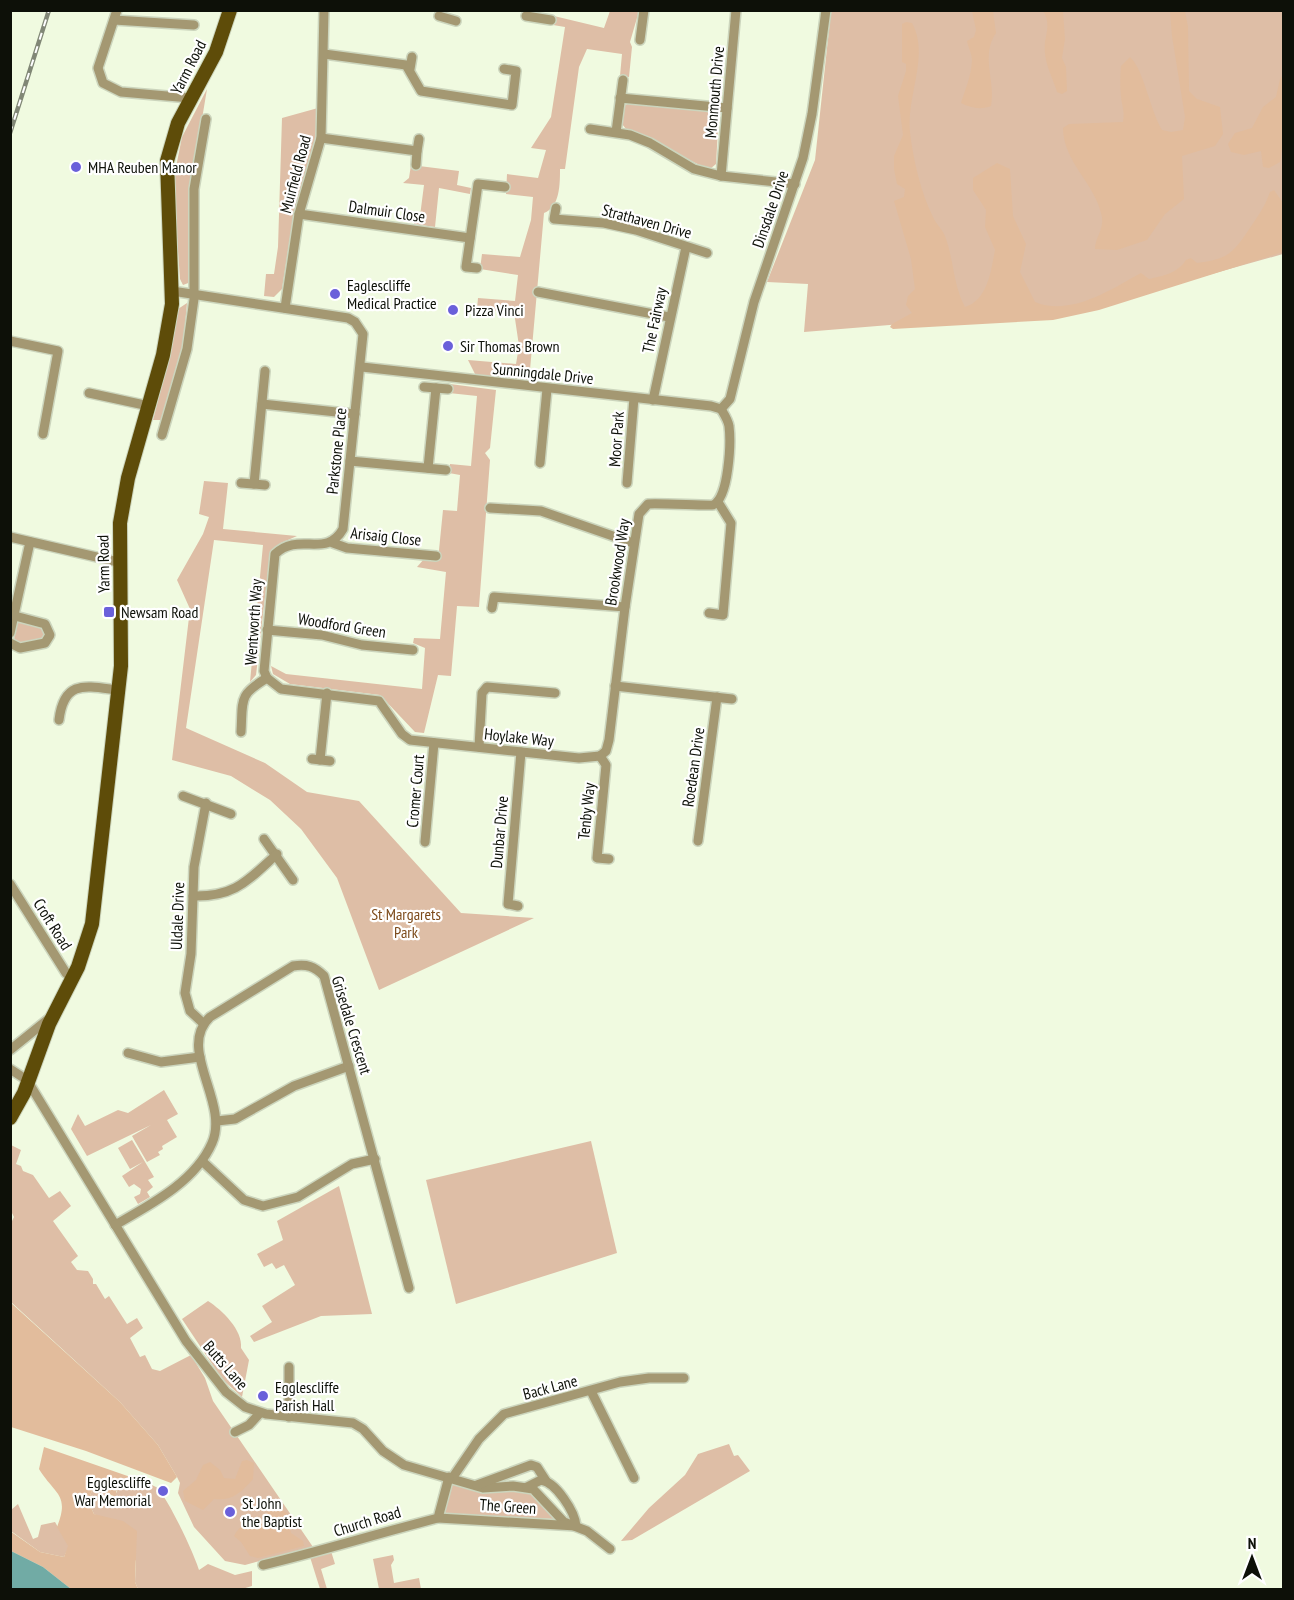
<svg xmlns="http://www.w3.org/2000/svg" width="1294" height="1600" font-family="'PT Sans Narrow',sans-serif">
  <rect width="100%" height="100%" fill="#f0fae0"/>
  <!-- green -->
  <g fill="#debea6">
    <path d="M 610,11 L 639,11 L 630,42 L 632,47 L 629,77 L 620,76 L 622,54 L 587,49 L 579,67 L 565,169 L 560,169 C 560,184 560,207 544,213 L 529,381 L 476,376 L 468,360 L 516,364 L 519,346 L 514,312 L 477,309 L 478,298 L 515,301 L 518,275 L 480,269 L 482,254 L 520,257 L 531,220 L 533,197 L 506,194 L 507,174 L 538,178 L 546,150 L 531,148 L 551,117 L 565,27 L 553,25 L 554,16 L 604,28 Z"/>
    <polygon points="831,11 1283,11 1283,254 1087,309 804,332 808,284 767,282 815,160"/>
    <polygon points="207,89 192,179 191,282 183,285 180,279 173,182 182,137"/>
    <path d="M 631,101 L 719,112 L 716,164 L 710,169 C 681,159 656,137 626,129 L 622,124 L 623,107 Z"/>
    <polygon points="318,108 314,151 294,212 282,289 274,297 264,296 266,274 274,274 278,247 282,118"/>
    <polygon points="411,165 459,171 457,185 471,188 470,194 439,188 435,227 414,224 414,216 420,216 424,185 403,183 409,178"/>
    <polygon points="187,303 183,349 162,420 153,420 170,354 178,309"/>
    <polygon points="450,384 496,390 490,448 485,453 490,460 479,607 457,606 451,676 438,675 424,733 415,732 380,695 290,684 273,674 271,666 286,674 422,689 425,648 413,643 414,638 440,639 446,572 417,567 424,559 438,560 443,510 457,511 460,475 449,473 450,464 471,466 477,396 449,393"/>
    <polygon points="204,481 228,483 223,529 297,536 281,543 270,554 256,675 250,682 263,545 214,540 186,728 265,763 307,792 359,801 461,913 534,918 379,990 337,878 301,829 270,800 231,776 172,760 190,609 177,580 203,534 209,517 199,514"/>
    <polygon points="19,622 36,625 46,633 43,640 20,645 14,643 15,626"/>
    <polygon points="164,1090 178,1114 167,1120 177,1137 162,1146 163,1149 158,1152 160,1155 147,1162 132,1136 151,1125 87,1156 71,1129 78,1114 85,1126 118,1110 128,1113"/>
    <polygon points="132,1140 154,1177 148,1180 153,1187 147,1192 150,1197 138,1204 134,1197 140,1194 141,1189 134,1184 129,1187 122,1176 143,1162 130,1169 118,1148"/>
    <polygon points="591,1141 617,1253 456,1304 426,1180"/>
    <polygon points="11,1145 21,1150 16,1164 21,1166 23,1171 33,1175 49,1198 60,1191 71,1206 53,1221 78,1256 71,1262 77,1270 88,1271 93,1279 93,1284 96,1284 105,1299 109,1296 127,1324 137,1318 143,1328 130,1338 140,1357 145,1355 152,1369 160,1371 191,1355 205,1378 213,1401 313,1547 245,1565 225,1561 194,1527 178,1493 180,1483 177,1477 158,1445 120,1402 11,1302 10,1225 14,1217 11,1211"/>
    <polygon points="339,1186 372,1314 321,1316 254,1342 250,1336 272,1322 262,1306 295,1285 284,1265 276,1269 272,1263 264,1267 257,1254 283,1240 277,1221"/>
    <path d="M 208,1301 C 222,1310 243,1330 241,1348 L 249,1360 L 242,1397 L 222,1379 L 182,1319 Z"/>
    <polygon points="729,1444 734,1456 738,1455 750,1471 632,1540 621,1541 649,1508 685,1475 698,1454"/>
    <path d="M 128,1481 C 139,1481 146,1482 156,1487 C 166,1494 194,1553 199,1570 L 208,1564 L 235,1575 L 252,1571 L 252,1586 L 239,1590 L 138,1589 L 135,1582 L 136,1561 L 100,1517 L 94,1514 L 88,1501 L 93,1488 L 103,1490 L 111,1497 L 117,1492 L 118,1485 Z"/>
    <polygon points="452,1483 505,1490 529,1491 554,1519 446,1514 444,1510"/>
    <polygon points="18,1504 33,1539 38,1537 41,1525 55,1522 69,1546 64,1557 40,1552 11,1531 11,1510"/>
    <polygon points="331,1551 335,1564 321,1569 327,1589 320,1589 310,1557"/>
    <polygon points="393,1555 394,1560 391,1565 394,1583 419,1578 421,1589 379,1589 373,1559"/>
  </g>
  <!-- forest -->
  <g fill="#e2bc9c">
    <path d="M 972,11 L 993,11 L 996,33 C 980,56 996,81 991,106 C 981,110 971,108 961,103 C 966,87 971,77 972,60 C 972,54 968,47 967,41 L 974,37 L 976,30 Z"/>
    <path d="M 1043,11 L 1063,11 L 1065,39 L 1062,58 L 1066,67 L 1067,91 L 1062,94 L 1057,92 C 1052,75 1043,62 1045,42 C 1047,32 1050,20 1043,11 Z"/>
    <path d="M 1170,11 L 1185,11 L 1188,27 L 1189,91 L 1197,99 L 1220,107 L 1223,134 L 1215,146 L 1182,156 L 1184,199 L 1165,214 L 1147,240 L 1117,250 L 1095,249 C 1095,238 1104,229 1102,217 C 1096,184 1063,162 1063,128 L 1069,124 L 1123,122 C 1125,111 1122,107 1121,97 C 1120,87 1120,75 1121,66 L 1130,57 C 1144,70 1150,110 1162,130 L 1171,132 L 1183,130 L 1185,117 L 1172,36 Z"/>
    <path d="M 906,22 L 912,23 C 930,56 906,96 910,132 C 913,159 921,193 933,217 C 936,224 942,229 945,236 C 954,260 953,285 965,307 C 988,300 991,270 995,250 L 985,227 L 986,210 L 973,190 L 973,178 L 997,163 L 1010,169 L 1013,216 L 1026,244 L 1020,272 L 1035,302 C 1070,317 1112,289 1141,273 L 1149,279 C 1163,276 1178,273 1186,260 L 1191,258 L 1197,263 C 1231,259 1234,251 1252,225 C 1260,213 1265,206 1270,192 L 1274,190 L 1283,203 L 1283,252 L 1099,310 L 1053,320 L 893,329 L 890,327 L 892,324 L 912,313 L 906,305 L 908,296 L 915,289 L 911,259 L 894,201 L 904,197 L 905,189 L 897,184 L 894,169 L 894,156 L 903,135 L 898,96 L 906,71 L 906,64 L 902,62 L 902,24 Z"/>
    <polygon points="1283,75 1284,138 1280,162 1269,168 1263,167 1261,151 1244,155 1231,152 1228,144 1235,133 1252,128 1263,107 1276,97 1280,79"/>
    <polygon points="10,1302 120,1402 158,1445 177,1477 171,1483 86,1451 11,1427"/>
    <path d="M 44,1447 L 142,1481 L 118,1485 L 115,1497 L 98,1488 L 93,1488 L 88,1501 L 94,1514 L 123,1521 L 137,1531 L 135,1582 L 138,1589 L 71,1589 L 43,1567 L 11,1551 L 10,1531 L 40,1552 L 64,1557 L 68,1546 L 57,1527 C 70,1494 55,1495 39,1469 Z"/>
    <path d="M 247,1460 L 254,1463 L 253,1479 C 241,1493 232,1501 214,1499 L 203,1510 L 185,1501 L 183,1491 L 196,1480 L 203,1465 L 210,1462 L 220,1470 L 224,1478 L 235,1479 L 242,1461 Z"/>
    <path d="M 277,1507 L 287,1513 L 291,1533 L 303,1541 L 304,1546 L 258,1558 L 250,1556 L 241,1542 L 234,1536 C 240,1524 251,1520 264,1520 L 269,1509 Z"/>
  </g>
  <!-- water -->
  <polygon fill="#71aba5" points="11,1551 43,1567 71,1589 11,1589"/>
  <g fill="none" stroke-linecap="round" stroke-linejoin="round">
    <!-- minor casing -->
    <g stroke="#ccd5bd" stroke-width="12">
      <g id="minor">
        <polyline points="117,10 98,68 103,83 121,92 190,98"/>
        <polyline points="439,16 456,21"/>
        <polyline points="526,16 551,20"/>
        <polyline points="114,20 194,25"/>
        <polyline points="640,40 644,10"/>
        <polyline points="324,54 406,65 421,91 512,105 516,71 504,69"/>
        <polyline points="410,69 412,57"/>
        <polyline points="620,98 727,108"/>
        <polyline points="590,129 630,135 650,143 694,169 721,176 795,184"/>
        <polyline points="616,132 623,80"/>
        <polyline points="321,138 417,151 419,139"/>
        <polyline points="416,165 417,151"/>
        <polyline points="721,176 736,10"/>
        <polyline points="556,208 554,219 604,223 636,230 707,253"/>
        <polyline points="299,214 470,238"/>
        <polyline points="477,268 466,267 478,184 505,187"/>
        <path d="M 172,291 L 348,318 L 355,322 L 363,334 L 343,529 C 326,559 299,531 275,554 L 264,671 L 267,678 L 281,689 L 379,701 L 402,734 L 410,740 L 579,758 L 600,756"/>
        <polyline points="538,292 669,317"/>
        <polyline points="285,308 299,214 321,138 324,10"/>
        <polyline points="10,341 58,351 43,434"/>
        <polyline points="362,367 711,406 721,409"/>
        <polyline points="424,387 448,389"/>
        <polyline points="89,393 149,406"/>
        <polyline points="653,400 686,247"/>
        <polyline points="262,404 355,414"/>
        <polyline points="721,409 730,399 754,302 803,158 812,114 826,10"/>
        <polyline points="162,435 187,349 194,299 194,189 206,119"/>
        <polyline points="350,461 446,470"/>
        <polyline points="540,463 547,389"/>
        <polyline points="428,468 436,388"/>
        <polyline points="241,483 265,485"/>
        <polyline points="627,483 634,398"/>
        <polyline points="254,484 265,371"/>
        <polyline points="490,508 541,511 633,543"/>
        <polyline points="10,537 118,562"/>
        <polyline points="333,543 347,548 436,556"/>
        <polyline points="492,608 494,597 625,607"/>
        <polyline points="709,613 723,615 731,523 718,502"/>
        <polyline points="267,630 322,635 362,645 413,650"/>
        <polyline points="10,633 30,542"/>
        <polyline points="10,643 20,648 45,643 50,635 45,624 15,616"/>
        <polyline points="615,686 732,699"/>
        <path d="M 59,720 C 64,679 86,686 118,690"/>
        <path d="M 241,732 C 243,700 238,695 267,678"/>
        <polyline points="479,747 482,693 487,687 555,693"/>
        <path d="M 600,756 L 606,751 L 609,740 L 625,607 L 639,514 L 648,504 C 660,503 709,506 713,505 C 729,498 731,442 729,426 C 728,420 724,414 721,409"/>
        <polyline points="600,756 606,765 597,858 609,859"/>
        <polyline points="312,759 330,761"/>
        <polyline points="320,760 327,693"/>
        <polyline points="183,796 231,814"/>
        <polyline points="264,839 293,880"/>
        <polyline points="698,841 717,697"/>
        <polyline points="425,842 434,743"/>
        <polyline points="10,884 66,973 73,979"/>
        <path d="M 193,896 C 235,897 247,881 277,854"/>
        <polyline points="518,906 508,904 521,752"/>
        <polyline points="204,1024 190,1011 185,993 191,954 194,867 206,803"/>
        <polyline points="10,1050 51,1017"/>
        <polyline points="128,1053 161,1062 200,1057"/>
        <polyline points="10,1069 27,1080 186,1341 226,1392 245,1407 266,1414 353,1423 363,1429 383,1451 404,1465 483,1488 513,1486 533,1489 564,1522 587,1531 610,1549"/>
        <polyline points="217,1121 235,1119 294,1086 349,1066"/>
        <polyline points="202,1161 244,1200 263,1206 298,1197 352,1164 375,1159"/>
        <path d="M 115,1225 C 150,1205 195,1182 212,1143 C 230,1102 176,1049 210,1017 L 293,966 C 307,964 314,966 324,976 L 409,1288"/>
        <polyline points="591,1391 634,1478"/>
        <polyline points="289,1417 289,1367"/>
        <polyline points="235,1432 249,1425 260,1413"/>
        <polyline points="453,1477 479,1439 504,1414 620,1382 649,1378 684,1378"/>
        <polyline points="477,1485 531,1465 537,1467 546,1481"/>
        <path d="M 438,1518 L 576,1526 C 575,1512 556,1482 541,1480 L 527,1487"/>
        <path d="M 263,1565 C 322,1551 379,1533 438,1518 L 449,1477"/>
      </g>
    </g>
    <!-- primary casing -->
    <g stroke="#ccd5bd" stroke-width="16">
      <polyline id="primary" points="10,1118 24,1093 49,1024 78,967 92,924 121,666 120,523 128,478 163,355 172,304 167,161 178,123 216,52 230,10"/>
    </g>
    <!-- minor -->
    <use href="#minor" stroke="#a49872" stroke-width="9"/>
    <!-- primary -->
    <use href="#primary" stroke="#5e4c09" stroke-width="14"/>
    <!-- rail casing -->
    <g stroke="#818776" stroke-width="4.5">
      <polyline id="rail" points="10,133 49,10"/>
    </g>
    <!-- rail -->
    <use href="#rail" stroke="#fff" stroke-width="2" stroke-dasharray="7" stroke-linecap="butt"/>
  </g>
  <!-- markers -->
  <g fill="#6a60da" stroke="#fff" stroke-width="2">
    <circle cx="76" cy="167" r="6"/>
    <circle cx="335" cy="294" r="6"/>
    <circle cx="453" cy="310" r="6"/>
    <circle cx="448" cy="346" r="6"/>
    <rect x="103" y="606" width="12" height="12" rx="3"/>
    <circle cx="263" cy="1396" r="6"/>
    <circle cx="163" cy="1491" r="6"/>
    <circle cx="230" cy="1512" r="6"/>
  </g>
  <g text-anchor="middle" stroke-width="4.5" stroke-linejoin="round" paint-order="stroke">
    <!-- street labels -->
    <g font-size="16" fill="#0d1008" stroke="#fff">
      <text transform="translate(188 67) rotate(-63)" y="6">Yarm Road</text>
      <text transform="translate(714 92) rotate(-85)" y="6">Monmouth Drive</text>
      <text transform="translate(295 174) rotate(-75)" y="6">Muirfield Road</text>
      <text transform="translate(770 209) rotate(-71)" y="6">Dinsdale Drive</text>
      <text transform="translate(387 211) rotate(8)" y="6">Dalmuir Close</text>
      <text transform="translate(647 221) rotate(15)" y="6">Strathaven Drive</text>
      <text transform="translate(654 320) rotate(-78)" y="6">The Fairway</text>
      <text transform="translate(543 373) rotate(6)" y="6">Sunningdale Drive</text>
      <text transform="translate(616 439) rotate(-86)" y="6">Moor Park</text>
      <text transform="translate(336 451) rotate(-84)" y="6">Parkstone Place</text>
      <text transform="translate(386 536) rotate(6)" y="6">Arisaig Close</text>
      <text transform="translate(617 562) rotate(-81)" y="6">Brookwood Way</text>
      <text transform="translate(103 564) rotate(-91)" y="6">Yarm Road</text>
      <text transform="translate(253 622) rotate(-86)" y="6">Wentworth Way</text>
      <text transform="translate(342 625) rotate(9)" y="6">Woodford Green</text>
      <text transform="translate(519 737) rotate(6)" y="6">Hoylake Way</text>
      <text transform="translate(693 767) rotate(-82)" y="6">Roedean Drive</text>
      <text transform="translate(415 791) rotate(-85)" y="6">Cromer Court</text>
      <text transform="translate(586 811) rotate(-84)" y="6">Tenby Way</text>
      <text transform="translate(499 832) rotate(-85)" y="6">Dunbar Drive</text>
      <text transform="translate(177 916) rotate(-88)" y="6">Uldale Drive</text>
      <text transform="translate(53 924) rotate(58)" y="6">Croft Road</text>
      <text transform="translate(352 1025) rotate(73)" y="6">Grisedale Crescent</text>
      <text transform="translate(226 1365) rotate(49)" y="6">Butts Lane</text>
      <text transform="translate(550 1387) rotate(-15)" y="6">Back Lane</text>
      <text transform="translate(508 1506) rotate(4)" y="6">The Green</text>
      <text transform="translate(367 1521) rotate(-17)" y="6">Church Road</text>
    </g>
    <!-- poi labels -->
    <g font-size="16" fill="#0d1008" stroke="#fff" text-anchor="start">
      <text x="88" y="173">MHA Reuben Manor</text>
      <text x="347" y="291">Eaglescliffe<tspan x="347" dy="18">Medical Practice</tspan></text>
      <text x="465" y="316">Pizza Vinci</text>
      <text x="460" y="352">Sir Thomas Brown</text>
      <text x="121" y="618">Newsam Road</text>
      <text x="275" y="1393">Egglescliffe<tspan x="275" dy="18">Parish Hall</tspan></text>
      <text x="151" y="1488" text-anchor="end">Egglescliffe<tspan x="151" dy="18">War Memorial</tspan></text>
      <text x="242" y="1509">St John<tspan x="242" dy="18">the Baptist</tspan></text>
    </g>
    <!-- park labels -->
    <g font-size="16" fill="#7c4a1a" stroke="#fff">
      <text x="406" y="920">St Margarets<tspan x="406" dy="18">Park</tspan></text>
    </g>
  </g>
  <!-- border -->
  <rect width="1294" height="1600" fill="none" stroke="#0d1008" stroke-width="24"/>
  <!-- north arrow -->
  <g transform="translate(1252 1558)" stroke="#ffffff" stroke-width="4.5" paint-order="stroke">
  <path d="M0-4.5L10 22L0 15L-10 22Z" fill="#0d1008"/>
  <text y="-9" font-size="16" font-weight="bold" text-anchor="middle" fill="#0d1008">N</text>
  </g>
</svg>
